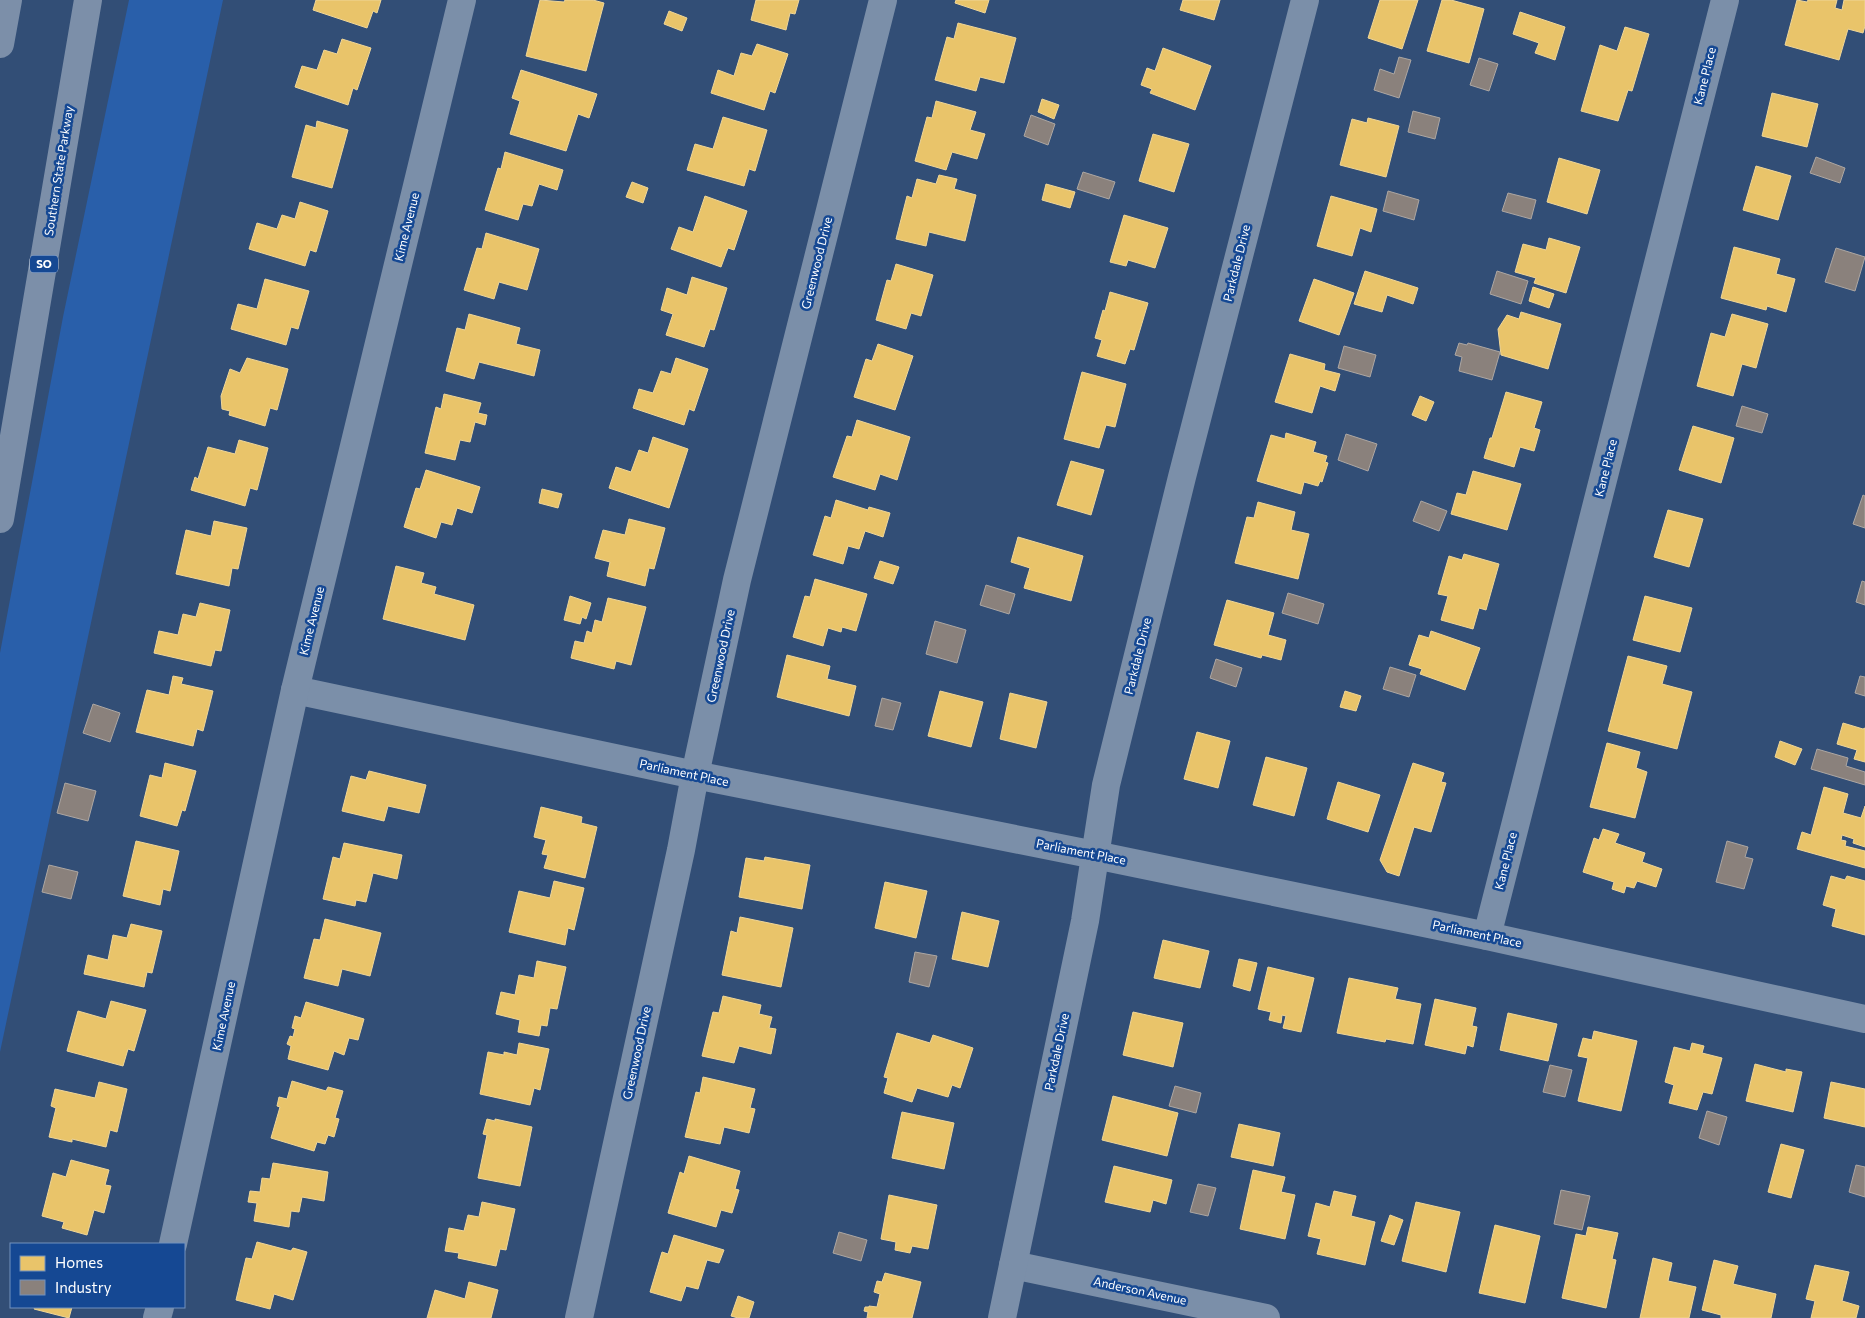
<svg xmlns="http://www.w3.org/2000/svg" width="1865" height="1318" font-family="Commissioner,sans-serif">
  <rect width="100%" height="100%" fill="#324e76"/>
  <!-- green -->
  <polygon fill="#295faa" points="129,0 223,0 0,1052 0,653 63,317"/>
  <!-- homes -->
  <g fill="#e9c46a" stroke="#f0d697">
    <polygon points="316,0 381,0 377,13 373,11 367,28 313,10"/>
    <polygon points="540,0 564,2 565,0 593,0 604,3 586,71 526,56"/>
    <polygon points="756,0 799,0 795,14 790,13 786,30 751,20"/>
    <polygon points="956,0 989,0 985,13 955,3"/>
    <polygon points="1183,0 1220,0 1214,20 1180,10"/>
    <polygon points="1380,0 1418,0 1402,49 1368,38"/>
    <polygon points="1442,0 1451,0 1484,9 1469,63 1427,51"/>
    <polygon points="1797,0 1807,2 1808,0 1837,0 1835,8 1842,10 1844,0 1865,0 1865,26 1863,33 1848,29 1839,60 1785,45"/>
    <polygon points="669,11 687,18 682,31 664,24"/>
    <polygon points="1520,12 1565,27 1555,60 1535,53 1539,43 1513,34"/>
    <polygon points="958,23 1016,38 1004,83 980,77 976,91 935,80 947,37 954,39"/>
    <polygon points="1625,27 1649,34 1632,91 1628,90 1618,121 1581,111 1600,45 1617,51"/>
    <polygon points="342,39 371,48 357,90 353,88 348,105 295,87 302,66 317,70 324,50 337,54"/>
    <polygon points="757,44 788,54 775,93 770,91 764,110 711,93 718,70 734,76 741,53 752,56"/>
    <polygon points="1163,48 1211,66 1195,110 1150,93 1152,89 1141,85 1147,68 1155,71"/>
    <polygon points="521,70 597,94 589,118 578,114 566,151 510,134 520,101 512,98"/>
    <polygon points="1772,93 1818,104 1807,147 1762,136"/>
    <polygon points="1042,99 1059,105 1054,119 1038,112"/>
    <polygon points="936,101 976,112 970,130 985,134 977,159 952,152 946,170 915,161 927,117 932,118"/>
    <polygon points="723,117 767,130 755,171 749,169 744,186 687,170 695,144 713,149"/>
    <polygon points="1368,118 1399,126 1386,177 1340,165 1352,119 1367,123"/>
    <polygon points="317,121 348,130 332,188 292,177 306,125 316,128"/>
    <polygon points="1153,134 1189,144 1174,192 1139,181"/>
    <polygon points="505,152 563,170 557,190 539,184 532,206 523,204 518,220 485,210 498,168 501,169"/>
    <polygon points="1559,158 1600,170 1587,214 1547,202"/>
    <polygon points="1756,166 1791,176 1778,220 1743,210"/>
    <polygon points="939,175 957,179 954,189 976,195 965,241 929,232 926,246 896,239 907,196 912,198 917,179 936,184"/>
    <polygon points="632,182 648,188 643,203 626,197"/>
    <polygon points="1046,184 1075,192 1070,208 1042,200"/>
    <polygon points="705,196 747,211 734,250 728,248 721,267 671,249 679,227 693,232"/>
    <polygon points="1331,196 1377,209 1371,232 1360,228 1352,256 1317,246"/>
    <polygon points="300,202 328,211 316,252 310,250 305,266 249,249 257,223 277,229 282,215 295,219"/>
    <polygon points="1124,215 1168,228 1155,268 1128,260 1126,266 1110,262"/>
    <polygon points="486,233 539,249 527,290 499,282 494,299 464,290 477,248 482,249"/>
    <polygon points="1549,238 1580,247 1566,293 1534,283 1536,278 1515,272 1523,244 1546,250"/>
    <polygon points="1734,247 1780,259 1776,274 1795,279 1786,312 1767,306 1766,310 1721,298"/>
    <polygon points="896,264 933,275 921,316 911,313 906,329 876,320 887,280 891,281"/>
    <polygon points="1365,271 1418,288 1413,304 1387,295 1382,312 1354,304"/>
    <polygon points="692,277 727,288 714,330 710,329 704,347 666,335 673,314 661,310 667,288 687,295"/>
    <polygon points="265,279 309,291 298,329 291,327 286,345 231,329 238,304 257,309"/>
    <polygon points="1314,279 1354,293 1339,335 1299,321"/>
    <polygon points="1533,287 1554,294 1549,308 1529,301"/>
    <polygon points="1110,292 1148,303 1134,350 1130,349 1125,364 1097,356 1102,340 1095,338 1103,310 1105,311"/>
    <polygon points="1521,312 1561,324 1548,369 1501,355 1498,329 1507,315 1519,319"/>
    <polygon points="469,314 520,328 516,344 540,350 534,376 479,362 474,379 446,371 457,328 465,330"/>
    <polygon points="1732,314 1768,324 1756,368 1742,364 1733,396 1697,386 1711,333 1725,337"/>
    <polygon points="878,344 913,356 895,410 854,397 866,359 872,361"/>
    <polygon points="1290,354 1325,364 1324,370 1340,374 1335,391 1320,386 1312,413 1275,402"/>
    <polygon points="247,358 288,369 277,410 270,408 265,426 229,415 230,411 222,409 221,396 230,369 240,373"/>
    <polygon points="676,358 708,369 694,411 689,409 684,425 633,408 639,389 653,393 661,371 671,374"/>
    <polygon points="1082,372 1126,384 1115,427 1106,425 1099,448 1064,439"/>
    <polygon points="1506,392 1542,402 1534,428 1540,430 1534,451 1520,447 1514,467 1484,458 1490,438 1492,438"/>
    <polygon points="444,394 481,403 478,413 487,415 485,425 475,422 470,442 460,440 455,460 425,453 436,407 441,409"/>
    <polygon points="1420,396 1434,402 1426,421 1412,415"/>
    <polygon points="857,420 910,437 897,480 880,474 875,490 833,477 847,436 852,437"/>
    <polygon points="1693,426 1734,438 1721,483 1679,470"/>
    <polygon points="1286,433 1316,442 1313,452 1327,456 1325,462 1328,463 1322,482 1320,481 1318,486 1304,482 1301,494 1257,481 1271,435 1285,439"/>
    <polygon points="653,437 688,449 669,508 609,488 616,467 631,472 639,450 648,453"/>
    <polygon points="239,440 268,448 257,490 250,488 245,506 191,490 195,477 198,479 208,447 235,454"/>
    <polygon points="1071,461 1104,470 1091,515 1057,505"/>
    <polygon points="426,470 480,487 472,513 457,508 452,525 441,522 436,538 404,527 416,488 420,489"/>
    <polygon points="1473,471 1521,484 1507,530 1451,514 1457,493 1466,495"/>
    <polygon points="542,489 562,494 558,508 539,503"/>
    <polygon points="836,500 868,510 869,507 890,513 883,537 865,531 859,549 848,546 843,564 813,555 825,516 831,518"/>
    <polygon points="1258,502 1295,512 1291,530 1309,534 1298,579 1235,563 1247,517 1254,518"/>
    <polygon points="1668,510 1703,519 1689,567 1654,557"/>
    <polygon points="629,519 665,528 654,569 649,568 645,586 607,576 610,562 595,558 603,530 625,535"/>
    <polygon points="214,521 247,528 238,569 232,568 229,586 176,574 186,530 211,536"/>
    <polygon points="1018,537 1083,556 1071,601 1024,588 1030,568 1011,562"/>
    <polygon points="1464,554 1499,564 1486,610 1479,608 1473,629 1441,620 1448,596 1438,594 1449,556 1462,560"/>
    <polygon points="880,561 899,567 893,584 874,578"/>
    <polygon points="396,566 424,573 421,583 436,587 434,594 474,605 465,640 383,619"/>
    <polygon points="815,579 867,594 856,631 842,627 841,632 828,628 823,646 793,637 805,596 810,597"/>
    <polygon points="570,596 591,603 586,619 582,617 580,624 564,620"/>
    <polygon points="1645,596 1692,608 1680,652 1633,640"/>
    <polygon points="608,598 646,607 631,665 616,661 614,669 571,658 575,641 584,643 587,631 592,633 595,620 602,622"/>
    <polygon points="1227,600 1274,613 1268,635 1286,640 1281,660 1262,655 1261,658 1214,645"/>
    <polygon points="200,603 230,610 221,651 215,650 211,666 154,653 159,631 178,635 183,614 196,617"/>
    <polygon points="1431,631 1480,648 1465,690 1420,674 1422,669 1409,665 1419,635 1429,638"/>
    <polygon points="787,655 830,666 827,679 856,686 849,716 777,697"/>
    <polygon points="1628,656 1667,666 1662,684 1692,692 1677,749 1608,731"/>
    <polygon points="173,676 183,678 181,684 213,691 203,731 197,729 193,746 136,732 147,690 169,695"/>
    <polygon points="940,691 983,702 971,747 928,736"/>
    <polygon points="1345,691 1361,696 1356,711 1340,707"/>
    <polygon points="1010,693 1047,702 1036,748 1000,739"/>
    <polygon points="1843,723 1863,729 1865,728 1865,762 1854,759 1857,750 1837,744"/>
    <polygon points="1197,732 1230,741 1218,788 1184,779"/>
    <polygon points="1780,741 1802,749 1795,765 1775,757"/>
    <polygon points="1607,743 1640,752 1636,768 1647,772 1635,818 1590,807"/>
    <polygon points="1266,757 1307,768 1294,816 1253,805"/>
    <polygon points="165,763 196,771 185,811 182,810 177,826 140,816 150,775 162,778"/>
    <polygon points="1413,763 1444,773 1441,782 1446,783 1431,832 1414,827 1399,876 1387,872 1380,860"/>
    <polygon points="369,771 426,785 419,813 388,806 384,821 342,811 351,776 366,780"/>
    <polygon points="1338,782 1380,795 1368,832 1327,819"/>
    <polygon points="1824,787 1848,794 1843,813 1861,818 1865,806 1865,847 1853,843 1854,839 1842,835 1841,840 1846,841 1845,846 1865,851 1865,868 1797,849 1802,832 1811,835"/>
    <polygon points="541,807 582,817 581,823 597,827 585,878 544,868 548,855 542,854 546,840 534,837"/>
    <polygon points="1603,829 1619,834 1615,843 1645,853 1642,862 1662,869 1656,887 1637,881 1634,888 1626,886 1624,893 1612,889 1614,882 1583,872 1594,838 1599,840"/>
    <polygon points="136,841 179,851 170,891 163,889 160,905 123,896"/>
    <polygon points="344,843 402,855 397,879 373,873 366,902 356,900 355,906 323,899 333,857 340,859"/>
    <polygon points="765,857 810,865 802,909 739,897 746,858 764,861"/>
    <polygon points="1831,876 1845,880 1847,876 1865,881 1865,935 1832,926 1836,909 1823,905"/>
    <polygon points="554,881 584,888 574,930 568,928 565,945 509,932 519,891 550,898"/>
    <polygon points="885,882 927,891 916,938 875,928"/>
    <polygon points="962,912 999,921 988,967 952,959"/>
    <polygon points="740,917 793,928 781,987 722,975 731,931 737,933"/>
    <polygon points="325,919 381,933 370,976 342,969 338,986 304,978 314,939 320,940"/>
    <polygon points="131,924 162,931 152,973 147,972 144,987 84,974 88,955 108,960 113,935 127,938"/>
    <polygon points="1163,940 1209,951 1200,988 1154,978"/>
    <polygon points="1239,959 1257,963 1250,991 1233,986"/>
    <polygon points="537,961 566,967 557,1009 550,1008 547,1026 541,1025 539,1036 518,1032 520,1020 496,1014 501,992 515,995 519,975 534,978"/>
    <polygon points="1268,967 1314,978 1301,1032 1283,1028 1286,1016 1282,1015 1281,1023 1269,1020 1271,1012 1258,1009"/>
    <polygon points="1349,978 1398,988 1395,999 1421,1004 1413,1044 1386,1039 1385,1042 1337,1033"/>
    <polygon points="723,996 761,1005 759,1014 772,1017 769,1028 776,1029 771,1054 739,1046 734,1063 702,1056 713,1012 719,1013"/>
    <polygon points="1435,999 1476,1008 1472,1026 1477,1027 1473,1047 1467,1045 1465,1054 1425,1045"/>
    <polygon points="111,1001 146,1010 134,1051 128,1049 123,1066 67,1051 78,1011 106,1019"/>
    <polygon points="306,1002 364,1019 358,1040 349,1038 344,1055 334,1051 328,1070 288,1059 291,1046 287,1044 290,1036 293,1037 295,1029 292,1028 295,1016 301,1018"/>
    <polygon points="1133,1012 1183,1023 1173,1067 1123,1055"/>
    <polygon points="1508,1013 1557,1024 1548,1061 1500,1050"/>
    <polygon points="1594,1031 1637,1041 1621,1111 1578,1101 1588,1058 1578,1056 1583,1038 1592,1040"/>
    <polygon points="897,1033 930,1043 933,1035 973,1048 960,1088 952,1085 948,1097 917,1088 912,1102 884,1093 888,1078 884,1077"/>
    <polygon points="519,1043 549,1049 540,1090 534,1088 530,1105 480,1094 488,1052 504,1055 504,1052 517,1055"/>
    <polygon points="1692,1043 1704,1046 1702,1053 1722,1058 1712,1094 1703,1092 1697,1110 1669,1103 1674,1085 1665,1082 1674,1047 1690,1051"/>
    <polygon points="1755,1064 1786,1072 1786,1069 1802,1072 1793,1112 1746,1101"/>
    <polygon points="703,1077 755,1089 750,1108 755,1109 749,1133 724,1127 720,1144 685,1137 696,1092 700,1093"/>
    <polygon points="292,1081 326,1091 328,1087 343,1091 335,1118 339,1119 334,1137 328,1135 325,1144 317,1142 314,1151 271,1138 280,1107 277,1106 279,1097 287,1099"/>
    <polygon points="99,1082 127,1089 117,1132 110,1130 106,1147 72,1139 72,1142 49,1137 56,1108 51,1106 55,1089 95,1098"/>
    <polygon points="1831,1082 1865,1089 1865,1127 1824,1118"/>
    <polygon points="1113,1096 1178,1113 1167,1156 1102,1140"/>
    <polygon points="902,1112 954,1123 944,1169 892,1158"/>
    <polygon points="487,1119 495,1121 495,1119 532,1127 520,1186 478,1178 487,1135 483,1134"/>
    <polygon points="1239,1124 1280,1133 1273,1166 1231,1157"/>
    <polygon points="1781,1144 1804,1150 1791,1198 1768,1192"/>
    <polygon points="689,1156 740,1171 735,1189 739,1190 732,1213 721,1210 716,1227 668,1213 680,1172 684,1174"/>
    <polygon points="71,1160 109,1170 105,1185 111,1186 104,1213 94,1210 87,1235 62,1228 64,1222 42,1216 53,1173 66,1177"/>
    <polygon points="273,1163 328,1172 324,1201 302,1197 299,1212 291,1211 289,1227 254,1221 257,1203 248,1202 250,1191 260,1192 262,1178 270,1179"/>
    <polygon points="1114,1166 1172,1180 1166,1204 1153,1200 1150,1212 1105,1202"/>
    <polygon points="1253,1170 1285,1177 1281,1192 1295,1195 1285,1239 1240,1229"/>
    <polygon points="1334,1191 1356,1196 1351,1216 1375,1222 1365,1265 1317,1254 1321,1239 1308,1236 1316,1203 1330,1207"/>
    <polygon points="889,1195 937,1205 928,1249 912,1246 910,1253 895,1250 896,1242 881,1239"/>
    <polygon points="482,1202 515,1209 506,1250 500,1249 496,1266 458,1258 459,1253 445,1251 449,1228 464,1231 468,1215 479,1217"/>
    <polygon points="1416,1202 1460,1212 1446,1272 1402,1261"/>
    <polygon points="1390,1215 1403,1220 1394,1245 1381,1241"/>
    <polygon points="1495,1225 1540,1236 1525,1303 1479,1293"/>
    <polygon points="1588,1227 1618,1233 1612,1259 1616,1260 1606,1308 1562,1298 1576,1234 1586,1236"/>
    <polygon points="674,1235 724,1250 719,1263 707,1260 698,1289 686,1286 681,1301 650,1292 662,1252 668,1254"/>
    <polygon points="257,1242 291,1251 293,1248 307,1252 293,1300 274,1294 270,1309 236,1300 246,1258 252,1259"/>
    <polygon points="1653,1258 1672,1263 1668,1281 1696,1287 1689,1318 1640,1318"/>
    <polygon points="1714,1260 1738,1266 1733,1284 1776,1294 1771,1318 1721,1318 1721,1315 1702,1310"/>
    <polygon points="1815,1265 1849,1272 1842,1301 1859,1306 1856,1318 1811,1318 1815,1301 1806,1299"/>
    <polygon points="885,1273 921,1282 912,1318 867,1318 868,1312 864,1311 865,1307 869,1307 869,1306 877,1307 880,1294 874,1292 877,1281 882,1282"/>
    <polygon points="469,1282 498,1290 491,1318 427,1318 435,1290 465,1299"/>
    <polygon points="738,1296 754,1302 749,1318 738,1318 731,1316"/>
    <polygon points="35,1307 72,1307 69,1318 34,1309"/>
  </g>
  <!-- industry -->
  <g fill="#8a817c" stroke="#ada7a3">
    <polygon points="1399,57 1411,60 1399,98 1374,90 1380,69 1394,74"/>
    <polygon points="1479,58 1498,64 1489,91 1470,85"/>
    <polygon points="1413,111 1440,118 1435,139 1408,132"/>
    <polygon points="1031,115 1055,124 1048,145 1024,136"/>
    <polygon points="1816,157 1845,168 1840,183 1810,173"/>
    <polygon points="1083,172 1115,182 1109,199 1077,189"/>
    <polygon points="1388,191 1419,200 1414,220 1383,211"/>
    <polygon points="1508,193 1536,200 1531,219 1502,211"/>
    <polygon points="1836,248 1865,257 1855,291 1825,282"/>
    <polygon points="1497,271 1528,281 1521,304 1490,294"/>
    <polygon points="1459,343 1467,345 1468,343 1500,352 1492,380 1459,371 1462,357 1455,355"/>
    <polygon points="1344,346 1376,355 1370,377 1338,368"/>
    <polygon points="1742,406 1768,414 1762,433 1736,426"/>
    <polygon points="1346,434 1377,444 1368,471 1338,460"/>
    <polygon points="1863,495 1865,496 1865,528 1853,524"/>
    <polygon points="1421,501 1447,511 1439,531 1413,521"/>
    <polygon points="1862,581 1865,582 1865,605 1856,602"/>
    <polygon points="986,585 1015,594 1009,614 980,605"/>
    <polygon points="1288,593 1324,604 1318,624 1282,613"/>
    <polygon points="935,621 966,630 957,663 926,654"/>
    <polygon points="1216,659 1242,668 1236,687 1210,678"/>
    <polygon points="1390,667 1416,675 1409,697 1383,689"/>
    <polygon points="1860,676 1865,677 1865,696 1855,693"/>
    <polygon points="882,698 901,703 893,730 875,726"/>
    <polygon points="93,704 120,713 110,742 83,733"/>
    <polygon points="1817,749 1848,758 1846,766 1865,772 1865,785 1811,769"/>
    <polygon points="65,783 96,791 88,821 57,813"/>
    <polygon points="1727,841 1748,847 1745,857 1753,859 1744,889 1716,882"/>
    <polygon points="49,865 78,872 71,899 42,892"/>
    <polygon points="915,952 937,956 929,987 909,982"/>
    <polygon points="1550,1065 1572,1070 1565,1097 1543,1092"/>
    <polygon points="1175,1086 1201,1093 1196,1113 1169,1106"/>
    <polygon points="1707,1111 1727,1117 1719,1145 1699,1138"/>
    <polygon points="1856,1165 1865,1167 1865,1197 1849,1192"/>
    <polygon points="1198,1184 1216,1188 1208,1216 1190,1212"/>
    <polygon points="1561,1190 1590,1196 1582,1230 1554,1224"/>
    <polygon points="839,1232 867,1240 861,1261 833,1253"/>
  </g>
  <g fill="none" stroke-linecap="round" stroke-linejoin="round">
    <!-- street -->
    <g stroke="#7b8fa9" stroke-width="28">
      <polyline points="295,690 695,775 1095,855 1487,936 1865,1019"/>
      <polyline points="1487,936 1725,0"/>
      <polyline points="173,1244 295,690 462,0"/>
      <polyline points="1013,1265 1266,1318"/>
      <polyline points="157,1318 160,1307"/>
      <polyline points="579,1318 681,850 695,775 737,580 883,0"/>
      <polyline points="1002,1318 1085,921 1106,785 1182,477 1305,0"/>
    </g>
    <!-- highway -->
    <g stroke="#7c8fa9" stroke-width="28">
      <polyline points="0,44 8,0"/>
      <polyline points="0,519 88,0"/>
    </g>
  </g>
  <g text-anchor="middle" stroke-width="5" stroke-linejoin="round" paint-order="stroke">
    <!-- shield labels -->
    <rect fill="#154893" stroke="#b9c8df" stroke-width="1" x="30" y="255.5" width="28" height="17" rx="4"/>
    <g font-size="11" font-weight="bold" fill="#fff">
      <text x="44" y="268">SO</text>
    </g>
    <!-- street labels -->
    <g font-size="12" fill="#fff" stroke="#154893">
      <text transform="translate(1705 76) rotate(-76)" y="4">Kane Place</text>
      <text transform="translate(59 171) rotate(-81)" y="4">Southern State Parkway</text>
      <text transform="translate(407 227) rotate(-76)" y="4">Kime Avenue</text>
      <text transform="translate(817 263) rotate(-76)" y="4">Greenwood Drive</text>
      <text transform="translate(1237 263) rotate(-76)" y="4">Parkdale Drive</text>
      <text transform="translate(1606 468) rotate(-76)" y="4">Kane Place</text>
      <text transform="translate(312 621) rotate(-76)" y="4">Kime Avenue</text>
      <text transform="translate(721 656) rotate(-78)" y="4">Greenwood Drive</text>
      <text transform="translate(1138 656) rotate(-76)" y="4">Parkdale Drive</text>
      <text transform="translate(684 773) rotate(12)" y="4">Parliament Place</text>
      <text transform="translate(1081 852) rotate(11)" y="4">Parliament Place</text>
      <text transform="translate(1506 861) rotate(-76)" y="4">Kane Place</text>
      <text transform="translate(1477 934) rotate(12)" y="4">Parliament Place</text>
      <text transform="translate(224 1016) rotate(-78)" y="4">Kime Avenue</text>
      <text transform="translate(1057 1052) rotate(-78)" y="4">Parkdale Drive</text>
      <text transform="translate(637 1053) rotate(-78)" y="4">Greenwood Drive</text>
      <text transform="translate(1140 1291) rotate(12)" y="4">Anderson Avenue</text>
    </g>
  </g>
  <!-- legend -->
  <rect x="10" y="1243" width="175" height="65" fill="#154893" stroke="#7391be"/>
  <rect x="20" y="1256" width="25" height="15" fill="#e9c46a" stroke="#7391be"/>
  <text x="55" y="1268" font-size="15" fill="#ffffff">Homes</text>
  <rect x="20" y="1280" width="25" height="15" fill="#8a817c" stroke="#7391be"/>
  <text x="55" y="1293" font-size="15" fill="#ffffff">Industry</text>
</svg>
